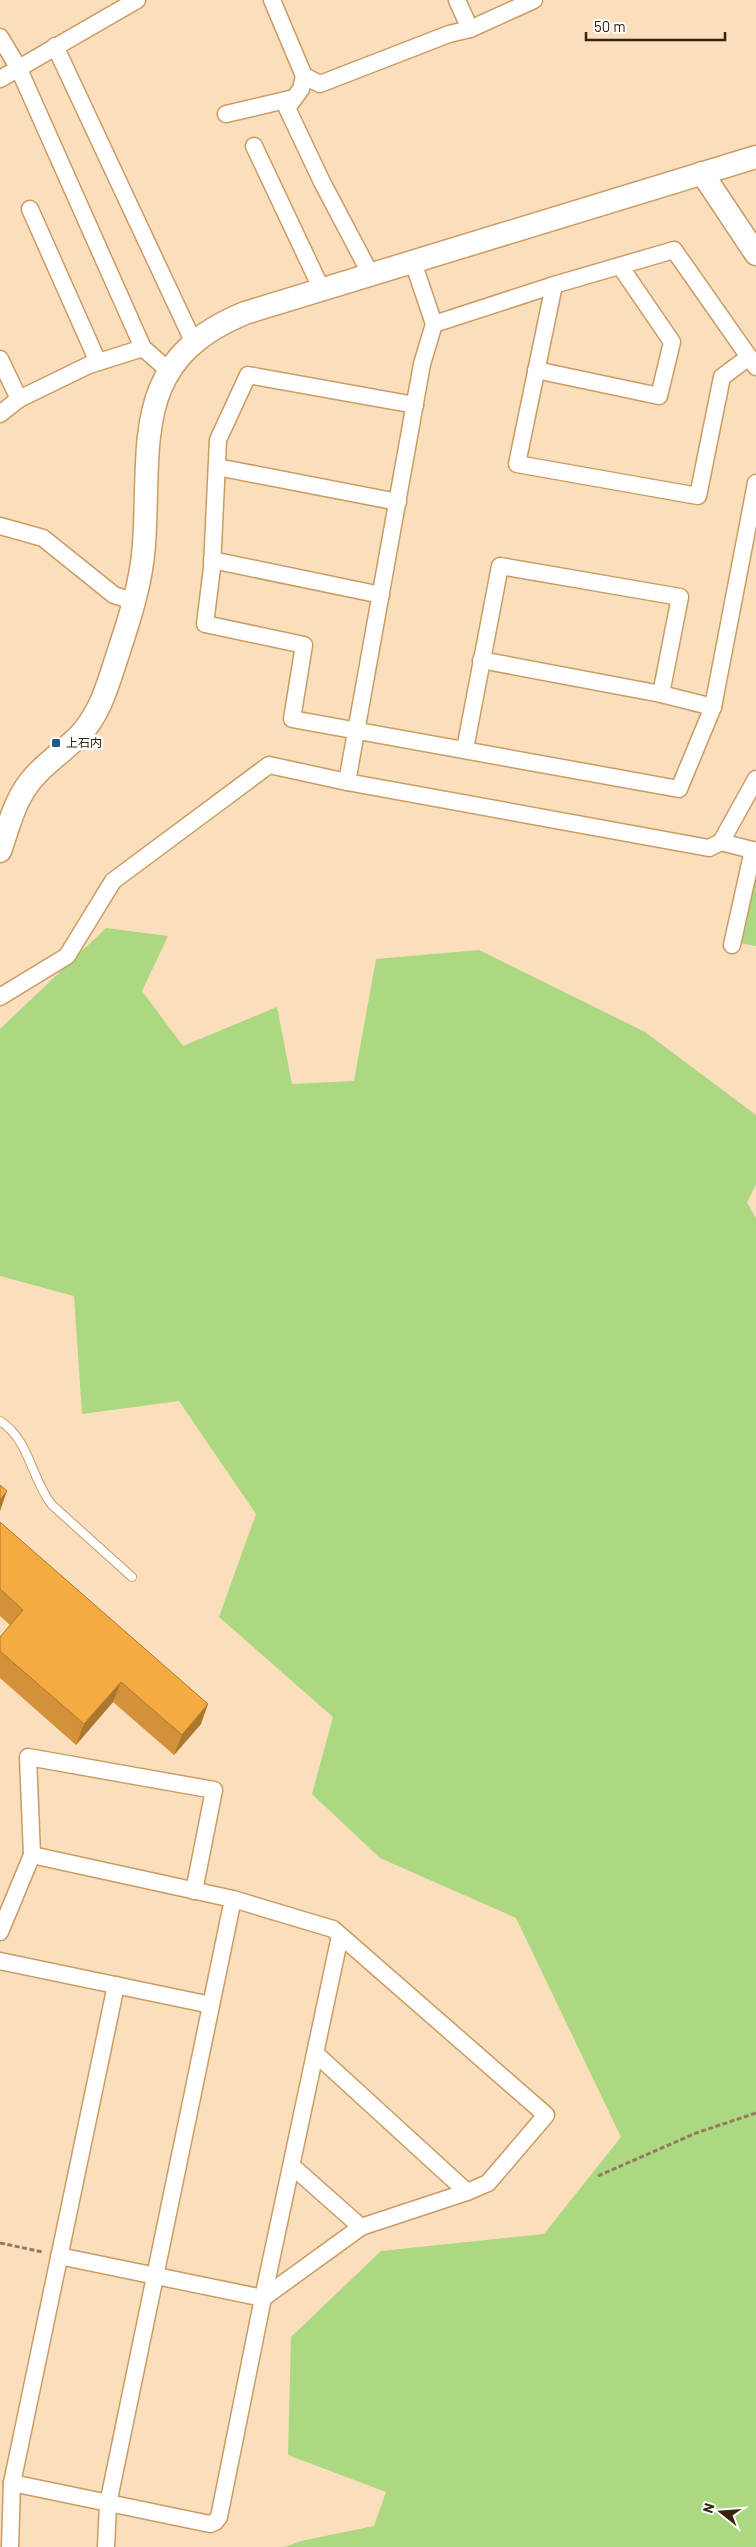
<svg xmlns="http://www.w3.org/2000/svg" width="756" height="2547" font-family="Barlow,'Noto Sans JP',sans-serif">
  <rect width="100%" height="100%" fill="#fbdebc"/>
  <!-- green -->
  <g fill="#abd880">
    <polygon points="756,869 756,946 740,943"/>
    <polygon points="106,928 168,936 142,991 183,1046 277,1007 292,1084 354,1081 376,959 479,950 645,1032 756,1115 756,1184 747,1203 756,1218 756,2547 285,2547 301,2541 374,2526 386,2492 288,2455 291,2337 381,2251 544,2234 621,2137 516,1918 380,1858 312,1794 333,1717 219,1617 256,1514 179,1401 82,1414 74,1296 0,1276 0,1029"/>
  </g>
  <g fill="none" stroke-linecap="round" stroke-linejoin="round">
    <!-- lane casing -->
    <g stroke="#ca9c64" stroke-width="10">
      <path id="lane" d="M 0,1421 C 30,1440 31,1479 52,1505 L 132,1577"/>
    </g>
    <!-- street casing -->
    <g stroke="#ca9c64" stroke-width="19">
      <g id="street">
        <polyline points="272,0 304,76 320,84 449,34 470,29 534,0"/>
        <polyline points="457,0 470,29"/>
        <polyline points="0,37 18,67 143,348 168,370"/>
        <polyline points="55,46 194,343"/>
        <polyline points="304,76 301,89 287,108 322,182 371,275"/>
        <polyline points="0,79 137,0"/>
        <polyline points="226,114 294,98"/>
        <polyline points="254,146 322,290"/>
        <polyline points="30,209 98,362"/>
        <polyline points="554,285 517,464 698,496 722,377 749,357"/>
        <polyline points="434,324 554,285 674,250 756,367"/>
        <polyline points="0,359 19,399 0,414"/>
        <polyline points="536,370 659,396 672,342 620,266"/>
        <polyline points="19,399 89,365 143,348"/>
        <polyline points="415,405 248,375 218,440 212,568 205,624 304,645 292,719 679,789 713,707 756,483"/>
        <polyline points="217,467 398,502"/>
        <polyline points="0,526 43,538 114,595 135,602"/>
        <polyline points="212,560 381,595"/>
        <polyline points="481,660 661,694 713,707"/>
        <polyline points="465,749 500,566 680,597 661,694"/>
        <polyline points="347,782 422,364 434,324 413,262"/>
        <polyline points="721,842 756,851"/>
        <polyline points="732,945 753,850"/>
        <polyline points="0,997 67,956 113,881 269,765 347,782 709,848 721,842 756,779"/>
        <polyline points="32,1855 28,1757 214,1790 194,1891"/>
        <polyline points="0,1932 32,1855 233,1899 108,2504 106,2547"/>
        <polyline points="0,1961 211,2005"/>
        <polyline points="316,2054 467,2192"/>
        <polyline points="292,2166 361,2227"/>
        <polyline points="59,2256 263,2298 340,1936"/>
        <polyline points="12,2483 210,2524 215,2522 219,2517 263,2298 361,2227 467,2192 488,2183 546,2115 333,1929 233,1899"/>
        <polyline points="10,2547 12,2483 116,1985"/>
      </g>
    </g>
    <!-- secondary casing -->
    <g stroke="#ca9c64" stroke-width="25">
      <g id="secondary">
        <polyline points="702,173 756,254"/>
        <path d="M 0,851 C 7,832 12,809 23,792 C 36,769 61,754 79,736 C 98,716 106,691 114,666 C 127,626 141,587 144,545 C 151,442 130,360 245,313 L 756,157"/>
      </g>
    </g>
    <!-- path -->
    <g stroke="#937b5f" stroke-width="3" stroke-dasharray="5 2.5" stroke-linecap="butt">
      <polyline points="598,2176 696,2133 756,2113"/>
      <polyline points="0,2243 43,2252"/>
    </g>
    <!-- lane -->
    <use href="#lane" stroke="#fff" stroke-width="8"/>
    <!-- street -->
    <use href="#street" stroke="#fff" stroke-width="16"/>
    <!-- secondary -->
    <use href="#secondary" stroke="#fff" stroke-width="22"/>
  </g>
  <!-- wall -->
  <polygon fill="#d39239" points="0,1522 201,1724 174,1755 113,1702 76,1745 0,1678 0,1637 10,1625 0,1616"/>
  <!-- shaded-wall -->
  <g fill="#ac772e">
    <polygon points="7,1491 0,1511 0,1500"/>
    <polygon points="121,1682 113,1702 76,1745 84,1724"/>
    <polygon points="208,1704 201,1724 174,1755 182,1735"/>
  </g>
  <!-- building -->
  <g fill="#f5aa42" stroke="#ac772e">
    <polygon points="0,1485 7,1491 0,1500"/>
    <polygon points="0,1522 208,1704 182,1735 121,1682 84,1724 0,1651 0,1637 23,1610 0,1589"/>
  </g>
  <!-- markers -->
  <rect fill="#1f588f" stroke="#fff" stroke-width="2" x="51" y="738" width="10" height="10" rx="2.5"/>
  <g text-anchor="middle" stroke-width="5" stroke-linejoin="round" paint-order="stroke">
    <!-- poi labels -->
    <g font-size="12" fill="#37240d" stroke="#fff" text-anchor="start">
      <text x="66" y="747">上石内</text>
    </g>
  </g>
  <!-- north arrow -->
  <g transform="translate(721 2512) rotate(287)" stroke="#ffffff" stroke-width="4" paint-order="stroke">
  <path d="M0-4L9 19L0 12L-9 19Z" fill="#37240d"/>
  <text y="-8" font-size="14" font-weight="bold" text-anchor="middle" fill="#37240d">N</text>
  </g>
  <!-- scale -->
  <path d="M586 32v8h139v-8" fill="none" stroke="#37240d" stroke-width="2.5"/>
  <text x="594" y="32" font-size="15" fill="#37240d" stroke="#ffffff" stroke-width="4" paint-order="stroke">50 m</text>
</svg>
